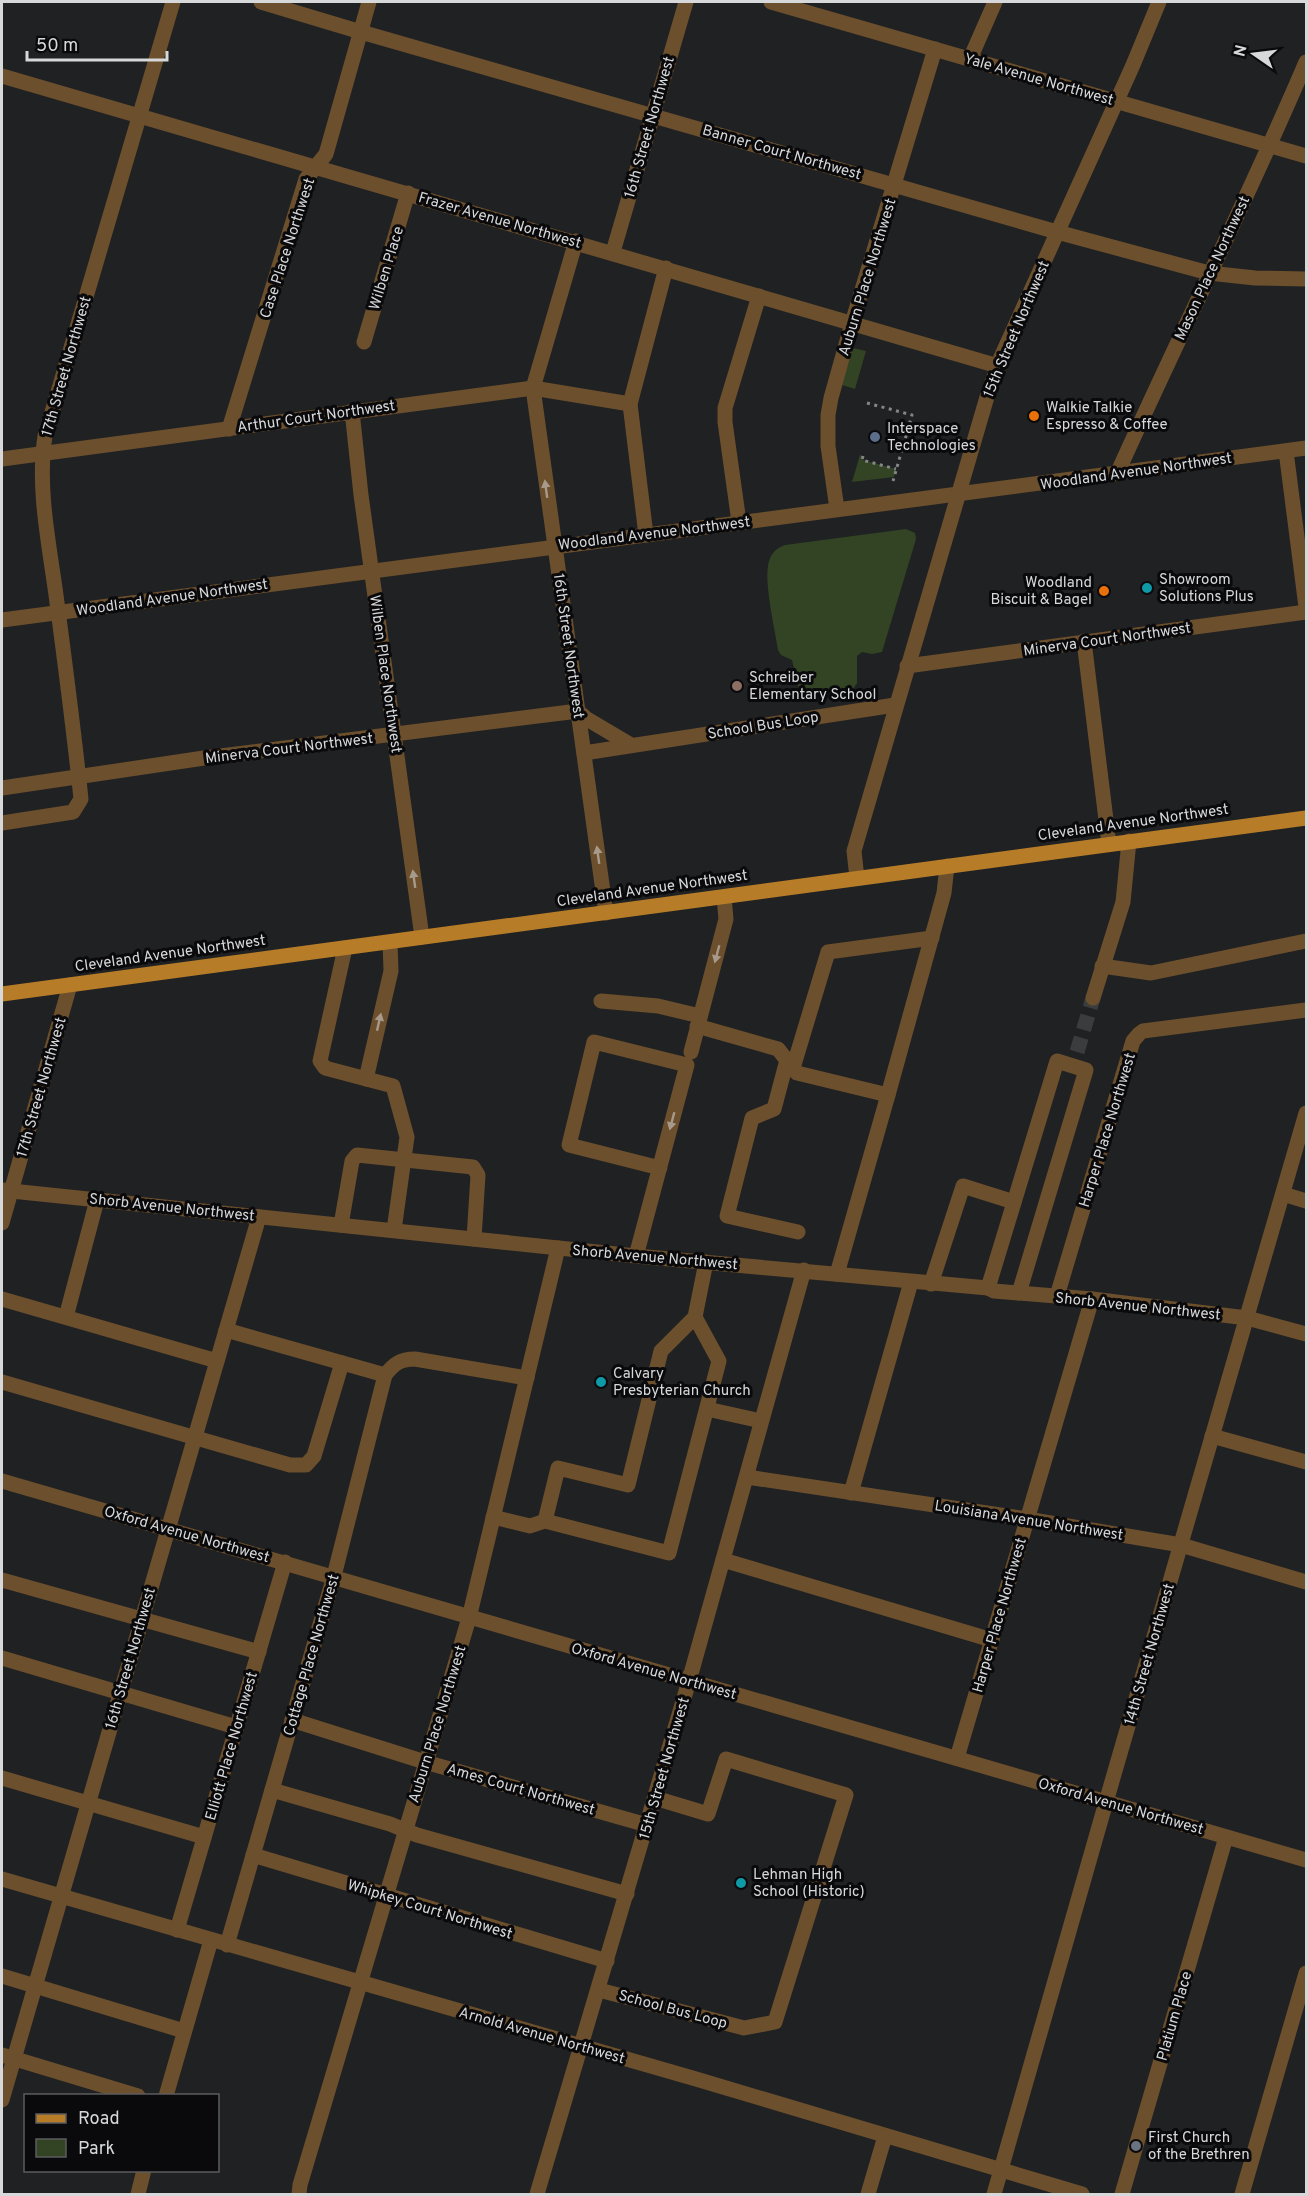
<svg xmlns="http://www.w3.org/2000/svg" width="1308" height="2196" font-family="Overpass,sans-serif">
  <rect width="100%" height="100%" fill="#1f2123"/>
  <!-- green -->
  <g fill="#324423">
    <polygon points="853,348 866,351 855,389 842,385"/>
    <polygon points="860,455 863,456 863,460 896,469 894,477 852,482"/>
    <path d="M 906,529 L 915,533 L 916,539 L 882,652 L 872,654 L 862,652 L 857,656 L 857,683 L 853,689 L 808,695 L 800,694 L 792,660 L 781,655 L 778,650 C 775,629 763,580 769,561 C 772,552 777,548 785,545 Z"/>
  </g>
  <g fill="none" stroke-linecap="round" stroke-linejoin="round">
    <!-- minor-tunnel -->
    <polyline stroke="#3b3c3e" stroke-width="15" stroke-dasharray="15 8" stroke-linecap="butt" points="1077,1052 1093,998"/>
    <!-- path -->
    <g stroke="#848687" stroke-width="3" stroke-dasharray="3 4.5" stroke-linecap="butt">
      <polyline points="867,403 912,415 893,481"/>
      <polyline points="863,456 862,460 896,469"/>
    </g>
    <!-- minor -->
    <g stroke="#6c4f2c" stroke-width="15">
      <polyline points="261,2 361,32 1057,232 1209,273 1255,278 1306,279"/>
      <polyline points="771,2 1306,156"/>
      <polyline points="970,59 995,2"/>
      <path d="M 2,76 C 333,173 666,267 998,366"/>
      <polyline points="576,241 533,388 606,913"/>
      <polyline points="613,252 686,2"/>
      <polyline points="364,342 408,193"/>
      <polyline points="352,411 361,495 422,937"/>
      <polyline points="229,429 306,179 326,154 369,2"/>
      <polyline points="1286,451 1306,607"/>
      <polyline points="2,459 533,388 630,404"/>
      <path d="M 1117,474 C 1179,336 1247,201 1306,62"/>
      <polyline points="837,509 828,446 828,415 831,398 852,323 935,49"/>
      <polyline points="739,522 725,422 725,408 759,296"/>
      <polyline points="646,535 630,404 666,268"/>
      <polyline points="2,620 1306,448"/>
      <polyline points="1084,641 1109,844"/>
      <polyline points="907,666 1306,612"/>
      <polyline points="578,711 587,719 631,745"/>
      <polyline points="584,753 895,705"/>
      <polyline points="2,788 204,758 578,711"/>
      <path d="M 2,823 L 73,812 L 81,799 C 74,731 65,663 56,595 C 49,543 37,488 45,436 L 173,2"/>
      <polyline points="857,878 854,851 987,397 1001,357 1133,65 1159,2"/>
      <polyline points="345,948 320,1061 325,1068 393,1086 407,1137 394,1230"/>
      <polyline points="1102,966 1151,973 1306,941"/>
      <polyline points="1093,998 1123,902 1129,841"/>
      <polyline points="601,1001 658,1006 700,1016"/>
      <polyline points="697,1026 778,1049 797,1073 888,1095 837,1274"/>
      <polyline points="691,1052 726,919 724,897"/>
      <polyline points="787,1060 774,1109 752,1118 727,1216 798,1232"/>
      <polyline points="793,1068 828,952 932,938"/>
      <polyline points="366,1079 391,971 390,942"/>
      <polyline points="888,1095 944,893 947,866"/>
      <polyline points="2,1190 636,1256 988,1288 994,1291 1092,1299 1247,1318 1306,1334"/>
      <polyline points="1283,1194 1306,1201"/>
      <polyline points="2,1223 70,985"/>
      <polyline points="341,1225 352,1161 357,1155 473,1167 478,1175 474,1239"/>
      <polyline points="636,1256 687,1065 594,1042 569,1145 660,1168"/>
      <polyline points="931,1284 963,1186 1014,1202"/>
      <polyline points="988,1288 1057,1061 1086,1070 1019,1293"/>
      <polyline points="1057,1296 1133,1041 1139,1034 1143,1031 1306,1010"/>
      <polyline points="2,1299 217,1361"/>
      <polyline points="66,1317 97,1200"/>
      <polyline points="695,1317 661,1351 628,1485 558,1468 545,1521 669,1553 719,1361 695,1317 706,1262"/>
      <polyline points="226,1330 385,1375"/>
      <polyline points="2,1382 290,1465 306,1465 314,1456 342,1363"/>
      <polyline points="707,1409 761,1421"/>
      <polyline points="1212,1436 1306,1462"/>
      <polyline points="747,1477 1027,1519 1181,1545 1306,1582"/>
      <polyline points="2,1481 1306,1860"/>
      <polyline points="851,1493 911,1282"/>
      <polyline points="493,1517 530,1526 545,1521"/>
      <polyline points="723,1560 992,1640"/>
      <polyline points="2,1580 259,1652"/>
      <polyline points="2,1658 236,1727"/>
      <polyline points="292,1720 425,1762 647,1825"/>
      <polyline points="957,1758 1092,1299"/>
      <polyline points="2,1778 204,1837"/>
      <polyline points="272,1790 390,1824 417,1835 627,1894"/>
      <polyline points="253,1855 607,1961"/>
      <polyline points="2,1879 696,2079 1082,2194"/>
      <polyline points="177,1930 285,1562"/>
      <path d="M 227,1945 L 334,1576 L 385,1375 C 394,1364 400,1359 415,1359 L 527,1378"/>
      <polyline points="2,1976 184,2031"/>
      <polyline points="599,1990 744,2028 775,2022 846,1795 726,1759 708,1814 655,1798"/>
      <polyline points="2,2055 138,2096"/>
      <polyline points="166,2096 211,1940"/>
      <polyline points="2,2100 259,1217"/>
      <polyline points="138,2194 144,2170"/>
      <polyline points="299,2194 300,2185 469,1618 558,1248"/>
      <polyline points="537,2194 689,1681 804,1270"/>
      <polyline points="868,2194 885,2136"/>
      <polyline points="994,2194 1106,1802 1306,1113"/>
      <polyline points="1122,2194 1226,1837"/>
      <polyline points="1242,2194 1306,1973"/>
    </g>
    <!-- major -->
    <polyline stroke="#b77c28" stroke-width="15" points="2,994 1306,818"/>
  </g>
  <!-- one-way arrows -->
  <defs><path id="oneway-solid" d="M-6-.8H1V-3.2L6.5 0L1 3.2V.8H-6Z" transform="scale(1.5)"/></defs>
  <g fill="#a79a8b">
    <use href="#oneway-solid" transform="translate(546 489) rotate(-98)"/>
    <use href="#oneway-solid" transform="translate(598 855) rotate(-98)"/>
    <use href="#oneway-solid" transform="translate(414 879) rotate(-98)"/>
    <use href="#oneway-solid" transform="translate(717 954) rotate(105)"/>
    <use href="#oneway-solid" transform="translate(379 1022) rotate(-77)"/>
    <use href="#oneway-solid" transform="translate(672 1121) rotate(105)"/>
  </g>
  <!-- markers -->
  <g fill="#e8710a" stroke="#0a0a0c" stroke-width="2">
    <circle cx="1034" cy="416" r="6"/>
    <circle cx="1104" cy="591" r="6"/>
  </g>
  <circle fill="#5c6f8a" stroke="#0a0a0c" stroke-width="2" cx="875" cy="437" r="6"/>
  <g fill="#0f9aa8" stroke="#0a0a0c" stroke-width="2">
    <circle cx="1147" cy="588" r="6"/>
    <circle cx="601" cy="1382" r="6"/>
    <circle cx="741" cy="1883" r="6"/>
  </g>
  <circle fill="#8d6e63" stroke="#0a0a0c" stroke-width="2" cx="737" cy="686" r="6"/>
  <circle fill="#6b7280" stroke="#0a0a0c" stroke-width="2" cx="1136" cy="2146" r="6"/>
  <g text-anchor="middle" stroke-width="6" stroke-linejoin="round" paint-order="stroke">
    <!-- street labels -->
    <g font-size="15" fill="#d7d8d9" stroke="#0a0a0c">
      <text transform="translate(1039 79) rotate(16)" y="5">Yale Avenue Northwest</text>
      <text transform="translate(649 127) rotate(-74)" y="5">16th Street Northwest</text>
      <text transform="translate(782 152) rotate(16)" y="5">Banner Court Northwest</text>
      <text transform="translate(500 220) rotate(16)" y="5">Frazer Avenue Northwest</text>
      <text transform="translate(287 248) rotate(-72)" y="5">Case Place Northwest</text>
      <text transform="translate(386 268) rotate(-73)" y="5">Wilben Place</text>
      <text transform="translate(1212 268) rotate(-65)" y="5">Mason Place Northwest</text>
      <text transform="translate(867 277) rotate(-73)" y="5">Auburn Place Northwest</text>
      <text transform="translate(1016 329) rotate(-67)" y="5">15th Street Northwest</text>
      <text transform="translate(66 366) rotate(-74)" y="5">17th Street Northwest</text>
      <text transform="translate(316 416) rotate(-8)" y="5">Arthur Court Northwest</text>
      <text transform="translate(1136 471) rotate(-8)" y="5">Woodland Avenue Northwest</text>
      <text transform="translate(654 533) rotate(-7)" y="5">Woodland Avenue Northwest</text>
      <text transform="translate(172 597) rotate(-8)" y="5">Woodland Avenue Northwest</text>
      <text transform="translate(1107 639) rotate(-8)" y="5">Minerva Court Northwest</text>
      <text transform="translate(569 646) rotate(82)" y="5">16th Street Northwest</text>
      <text transform="translate(386 674) rotate(82)" y="5">Wilben Place Northwest</text>
      <text transform="translate(763 725) rotate(-9)" y="5">School Bus Loop</text>
      <text transform="translate(289 748) rotate(-7)" y="5">Minerva Court Northwest</text>
      <text transform="translate(1133 822) rotate(-8)" y="5">Cleveland Avenue Northwest</text>
      <text transform="translate(652 888) rotate(-8)" y="5">Cleveland Avenue Northwest</text>
      <text transform="translate(170 953) rotate(-8)" y="5">Cleveland Avenue Northwest</text>
      <text transform="translate(41 1087) rotate(-74)" y="5">17th Street Northwest</text>
      <text transform="translate(1107 1130) rotate(-73)" y="5">Harper Place Northwest</text>
      <text transform="translate(172 1207) rotate(6)" y="5">Shorb Avenue Northwest</text>
      <text transform="translate(655 1257) rotate(5)" y="5">Shorb Avenue Northwest</text>
      <text transform="translate(1138 1306) rotate(6)" y="5">Shorb Avenue Northwest</text>
      <text transform="translate(1029 1520) rotate(9)" y="5">Louisiana Avenue Northwest</text>
      <text transform="translate(187 1534) rotate(16)" y="5">Oxford Avenue Northwest</text>
      <text transform="translate(999 1615) rotate(-74)" y="5">Harper Place Northwest</text>
      <text transform="translate(1149 1654) rotate(-74)" y="5">14th Street Northwest</text>
      <text transform="translate(311 1655) rotate(-74)" y="5">Cottage Place Northwest</text>
      <text transform="translate(130 1658) rotate(-74)" y="5">16th Street Northwest</text>
      <text transform="translate(654 1671) rotate(16)" y="5">Oxford Avenue Northwest</text>
      <text transform="translate(437 1724) rotate(-73)" y="5">Auburn Place Northwest</text>
      <text transform="translate(231 1746) rotate(-74)" y="5">Elliott Place Northwest</text>
      <text transform="translate(664 1768) rotate(-74)" y="5">15th Street Northwest</text>
      <text transform="translate(521 1789) rotate(16)" y="5">Ames Court Northwest</text>
      <text transform="translate(1121 1806) rotate(16)" y="5">Oxford Avenue Northwest</text>
      <text transform="translate(430 1909) rotate(17)" y="5">Whipkey Court Northwest</text>
      <text transform="translate(673 2009) rotate(15)" y="5">School Bus Loop</text>
      <text transform="translate(1174 2016) rotate(-74)" y="5">Platium Place</text>
      <text transform="translate(542 2035) rotate(16)" y="5">Arnold Avenue Northwest</text>
    </g>
    <!-- poi labels -->
    <g font-size="15" fill="#d7d8d9" stroke="#0a0a0c" text-anchor="start">
      <text x="1046" y="412">Walkie Talkie<tspan x="1046" dy="17">Espresso &amp; Coffee</tspan></text>
      <text x="887" y="433">Interspace<tspan x="887" dy="17">Technologies</tspan></text>
      <text x="1159" y="584">Showroom<tspan x="1159" dy="17">Solutions Plus</tspan></text>
      <text x="1092" y="587" text-anchor="end">Woodland<tspan x="1092" dy="17">Biscuit &amp; Bagel</tspan></text>
      <text x="749" y="682">Schreiber<tspan x="749" dy="17">Elementary School</tspan></text>
      <text x="613" y="1378">Calvary<tspan x="613" dy="17">Presbyterian Church</tspan></text>
      <text x="753" y="1879">Lehman High<tspan x="753" dy="17">School (Historic)</tspan></text>
      <text x="1148" y="2142">First Church<tspan x="1148" dy="17">of the Brethren</tspan></text>
    </g>
  </g>
  <!-- border -->
  <rect width="1308" height="2196" fill="none" stroke="#d7d8d9" stroke-width="6"/>
  <!-- legend -->
  <rect x="24" y="2094" width="195" height="78" fill="#0a0a0c" stroke="#5c5c5e" stroke-width="1.5"/>
  <rect x="36" y="2114" width="30" height="9" fill="#b77c28" stroke="#5c5c5e" stroke-width="1.5"/>
  <text x="78" y="2124" font-size="18" fill="#d7d8d9">Road</text>
  <rect x="36" y="2139" width="30" height="18" fill="#324423" stroke="#5c5c5e" stroke-width="1.5"/>
  <text x="78" y="2154" font-size="18" fill="#d7d8d9">Park</text>
  <!-- north arrow -->
  <g transform="translate(1254 54) rotate(284)" stroke="#0a0a0c" stroke-width="4.5" paint-order="stroke">
  <path d="M0-4.5L10 22L0 15L-10 22Z" fill="#d7d8d9"/>
  <text y="-9" font-size="16" font-weight="bold" text-anchor="middle" fill="#d7d8d9">N</text>
  </g>
  <!-- scale -->
  <path d="M27 51v9h140v-9" fill="none" stroke="#d7d8d9" stroke-width="3"/>
  <text x="36" y="51" font-size="18" fill="#d7d8d9" stroke="#0a0a0c" stroke-width="4.5" paint-order="stroke">50 m</text>
</svg>
